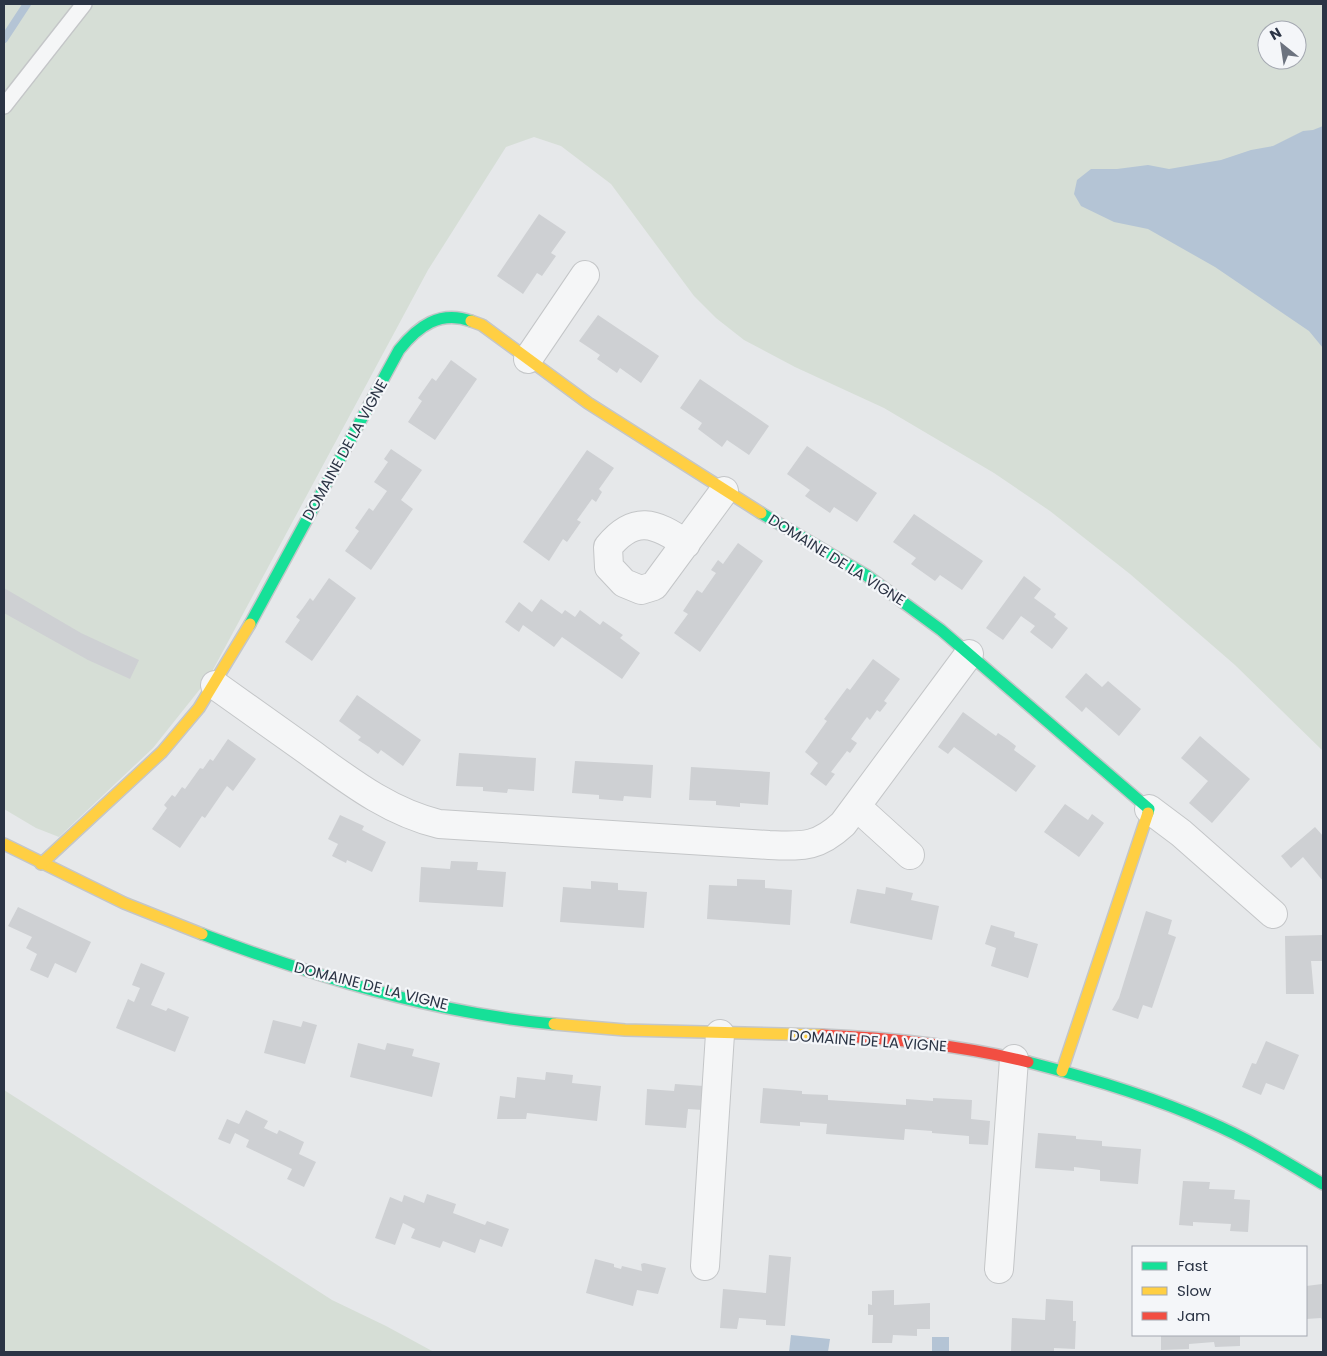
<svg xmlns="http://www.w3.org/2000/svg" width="1327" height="1356" font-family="Poppins,sans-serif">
  <rect width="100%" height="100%" fill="#e6e8ea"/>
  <!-- green -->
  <g fill="#d6ded6" fill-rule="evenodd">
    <path d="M 4,4 L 1323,4 L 1323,751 L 1235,665 L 1130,574 L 1050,511 L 994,473 L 884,408 L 795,367 L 744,340 L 716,318 L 694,296 L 611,184 L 561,146 L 534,137 L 506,147 L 428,270 L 208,679 L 153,748 L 59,837 L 36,828 L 4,809 ZM 1267,30 L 1297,30 L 1297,60 L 1267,60 Z"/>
    <polygon points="4,1090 332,1300 386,1326 434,1352 4,1352"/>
  </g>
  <!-- water -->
  <g fill="#b4c4d5">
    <polygon points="1323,126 1323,348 1309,331 1215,267 1148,229 1114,222 1081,206 1074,194 1077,180 1091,169 1117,169 1148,165 1169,169 1221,160 1251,150 1273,146 1303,131 1313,130"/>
    <polygon points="791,1335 830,1339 828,1352 789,1352"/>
    <rect x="932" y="1337" width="17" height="15"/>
  </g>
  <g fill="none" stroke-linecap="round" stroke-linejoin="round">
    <!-- stream -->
    <polyline stroke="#b4c4d5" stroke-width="8" points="4,39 27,4"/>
  </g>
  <!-- building -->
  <g fill="#ced0d3">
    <polygon points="539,214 566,232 551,253 556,256 542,276 537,273 523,294 497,276"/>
    <polygon points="598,315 659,356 641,383 620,368 617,373 597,359 600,355 579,341"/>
    <polygon points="451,360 477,379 435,440 408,422 422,401 418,398 432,378 436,381"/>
    <polygon points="700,379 769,426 749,455 727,440 722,447 698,429 702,423 680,408"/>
    <polygon points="807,446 877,493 857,522 834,507 830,513 805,496 810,490 787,474"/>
    <polygon points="391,449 422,470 401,500 413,509 371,570 345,551 359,531 355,528 369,508 373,511 387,491 374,482 388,462 384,459"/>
    <polygon points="587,450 614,468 599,489 602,492 596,502 592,499 577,520 581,522 567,542 563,539 549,561 523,542"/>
    <polygon points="914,514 983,561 962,590 940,575 935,581 911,564 916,558 893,542"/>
    <polygon points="738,543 763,561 700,652 674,633 688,614 683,611 697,590 702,593 716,573 711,570 718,560 723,564"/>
    <polygon points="1024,576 1041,589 1034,598 1056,614 1054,617 1068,628 1052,649 1030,632 1035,626 1021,616 1003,640 986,628"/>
    <polygon points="329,578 356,598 312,661 285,642 300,620 296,617 303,608 310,598 313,601"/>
    <polygon points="4,588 81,633 139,660 130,679 88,660 4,613"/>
    <polygon points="541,599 562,614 565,610 575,617 580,610 600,625 603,621 623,635 620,638 640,653 622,679 562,637 554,647 523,625 519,632 505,622 519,602 532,612"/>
    <polygon points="873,659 900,679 884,701 887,703 880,712 877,710 870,720 867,717 851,739 857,743 850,753 847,751 831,772 835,774 826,786 810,774 818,763 805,752 827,721 824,719 847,688 850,690"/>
    <polygon points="1086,673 1102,687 1108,681 1141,709 1119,736 1086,707 1082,712 1065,697"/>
    <polygon points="357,695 421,740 403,766 381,750 378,754 369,747 358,740 361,737 339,721"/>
    <polygon points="963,712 996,736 998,733 1007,739 1016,746 1014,750 1036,766 1016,792 954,747 948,754 938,747"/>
    <polygon points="1200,736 1250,779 1212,823 1189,803 1208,781 1181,758"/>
    <polygon points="228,739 256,759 233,791 227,786 205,818 202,816 180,848 152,829 167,808 164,805 172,795 175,797 182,787 185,789 200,768 203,769 210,759 213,761"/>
    <polygon points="459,753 536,758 534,791 508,789 507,793 483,791 483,787 456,786"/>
    <polygon points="575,761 653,765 651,798 624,796 623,801 599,799 599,795 572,793"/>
    <polygon points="691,767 770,772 768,805 740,803 740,807 716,805 716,801 689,800"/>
    <polygon points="1065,804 1088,820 1092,814 1104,823 1079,857 1044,832"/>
    <polygon points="340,815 364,826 362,830 386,842 372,872 347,860 346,863 332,856 338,844 328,839"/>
    <polygon points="1315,827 1323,836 1323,881 1303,857 1291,868 1281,856"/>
    <polygon points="451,861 478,862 477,870 506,872 503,907 419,902 421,867 450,869"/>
    <polygon points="737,879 765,880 765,888 792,890 790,925 707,919 709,885 737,886"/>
    <polygon points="591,881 618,883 618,890 647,892 644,928 560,922 563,887 591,889"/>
    <polygon points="886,887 913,893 911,900 939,906 932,940 850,923 857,889 885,894"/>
    <polygon points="18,907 91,942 76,973 55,963 48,978 30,970 37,954 26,948 32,937 8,926"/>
    <polygon points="1146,911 1172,920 1168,934 1176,937 1152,1008 1143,1005 1138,1019 1112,1010 1119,998"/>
    <polygon points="991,925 1015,932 1014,937 1038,944 1028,978 991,966 996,948 985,944"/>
    <polygon points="1323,935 1323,961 1311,961 1314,994 1286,994 1285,936"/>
    <polygon points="141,963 165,973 151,1005 166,1011 168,1008 189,1017 175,1052 116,1028 128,999 134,1002 140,988 132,985"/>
    <polygon points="273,1020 301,1027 303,1021 317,1025 305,1064 264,1053"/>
    <polygon points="1266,1041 1299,1055 1284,1090 1266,1083 1261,1095 1242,1087 1252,1063 1256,1064"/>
    <polygon points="358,1043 385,1050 387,1043 414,1049 412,1056 440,1063 432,1097 350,1077"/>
    <polygon points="546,1072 573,1075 572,1083 601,1086 597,1121 527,1113 526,1119 497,1119 500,1096 515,1098 517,1077 545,1080"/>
    <polygon points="675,1084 704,1086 703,1110 688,1109 686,1128 645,1125 647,1089 674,1091"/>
    <polygon points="763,1088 802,1091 802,1094 828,1095 828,1100 906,1105 906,1099 933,1101 933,1098 972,1100 971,1119 990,1121 988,1145 969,1144 969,1136 932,1133 932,1131 905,1129 904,1140 826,1134 827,1124 800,1122 800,1126 760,1123"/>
    <polygon points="246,1110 268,1121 264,1128 277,1134 279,1130 304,1142 299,1154 316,1162 304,1187 287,1179 292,1169 246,1147 249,1140 235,1133 230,1144 218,1139 227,1119 239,1124"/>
    <polygon points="1038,1133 1076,1136 1076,1139 1102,1141 1102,1146 1141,1149 1138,1184 1100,1181 1100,1170 1074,1167 1074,1171 1035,1168"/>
    <polygon points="1183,1181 1210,1182 1209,1189 1235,1190 1234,1199 1250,1200 1248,1232 1230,1231 1231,1224 1193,1222 1193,1226 1179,1225"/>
    <polygon points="427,1194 456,1204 453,1213 485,1225 487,1221 509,1229 502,1247 480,1239 475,1253 443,1241 440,1248 411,1238 415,1229 403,1223 395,1245 375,1238 390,1197 402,1202 404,1195 424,1203"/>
    <polygon points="769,1255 791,1257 785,1326 766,1325 766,1320 739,1318 737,1329 720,1328 723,1289 766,1293"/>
    <polygon points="595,1259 614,1264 614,1267 621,1269 622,1266 642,1271 641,1264 644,1263 666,1268 658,1294 637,1290 633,1306 586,1293"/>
    <polygon points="1322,1284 1323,1323 1321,1318 1306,1319 1306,1286"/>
    <polygon points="894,1290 894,1305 930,1303 930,1329 917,1329 917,1336 893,1335 892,1343 872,1343 873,1315 868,1315 868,1304 872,1305 872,1291"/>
    <polygon points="1046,1299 1073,1301 1073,1321 1076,1321 1075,1349 1054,1348 1054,1352 1011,1352 1012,1318 1045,1320"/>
    <polygon points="1161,1335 1240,1335 1240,1346 1215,1347 1214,1342 1189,1344 1189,1349 1161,1350"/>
  </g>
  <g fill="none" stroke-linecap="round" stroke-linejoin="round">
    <!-- lane casing -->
    <g stroke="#c4c6c8" stroke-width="18">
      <polyline id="lane" points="4,106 84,4"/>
    </g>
    <!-- street casing -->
    <g stroke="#c4c6c8" stroke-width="30">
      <g id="street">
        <polyline points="528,359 585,275"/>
        <path d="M 686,544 C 655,522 634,515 608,547 L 609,567 L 624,583 L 641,590 L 654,586 L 724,491"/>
        <path d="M 215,685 C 247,708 280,731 312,754 C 352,783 390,812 439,824 L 769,845 C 803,846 817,848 843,824 L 969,654"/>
        <polyline points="857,807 910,855"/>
        <polyline points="1149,809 1181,833 1273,914"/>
        <polyline points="705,1266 720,1034"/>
        <polyline points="999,1269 1014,1059"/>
      </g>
    </g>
    <!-- fast casing -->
    <g stroke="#c4c6c8" stroke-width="14">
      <g id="fast">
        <polyline points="761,513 866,575 941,630 1149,809 1148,813"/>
        <path d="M 250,624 L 399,350 C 418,326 440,310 471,321"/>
        <path d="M 202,934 C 314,976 433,1013 554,1024"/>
        <path d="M 1028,1062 C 1090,1078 1151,1096 1209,1122 C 1249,1139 1286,1162 1323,1184"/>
      </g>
    </g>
    <!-- slow casing -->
    <g stroke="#c4c6c8" stroke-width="14">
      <g id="slow">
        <polyline points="471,321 482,325 588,403 761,513"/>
        <polyline points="4,844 124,903 202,934"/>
        <polyline points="41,864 162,752 199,708 250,624"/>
        <polyline points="554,1024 625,1030 822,1035"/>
        <polyline points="1062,1071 1148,813"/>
      </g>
    </g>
    <!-- jam casing -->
    <g stroke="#c4c6c8" stroke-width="14">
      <path id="jam" d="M 822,1035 C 891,1038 961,1045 1028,1062"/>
    </g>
    <!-- lane -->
    <use href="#lane" stroke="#f5f6f7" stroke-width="15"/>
    <!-- street -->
    <use href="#street" stroke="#f5f6f7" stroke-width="28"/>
    <!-- fast -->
    <use href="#fast" stroke="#16e098" stroke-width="11"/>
    <!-- slow -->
    <use href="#slow" stroke="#ffcf43" stroke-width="11"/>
    <!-- jam -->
    <use href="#jam" stroke="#f24e42" stroke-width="11"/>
  </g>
  <g text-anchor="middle" stroke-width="4.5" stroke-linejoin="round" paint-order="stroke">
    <!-- street labels -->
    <g font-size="15" fill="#2b3445" stroke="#f4f6f9">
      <text transform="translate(345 450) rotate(-61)" y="5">DOMAINE DE LA VIGNE</text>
      <text transform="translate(837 560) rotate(32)" y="5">DOMAINE DE LA VIGNE</text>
      <text transform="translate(371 986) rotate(14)" y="5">DOMAINE DE LA VIGNE</text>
      <text transform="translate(868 1041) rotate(4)" y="5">DOMAINE DE LA VIGNE</text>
    </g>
  </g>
  <!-- border -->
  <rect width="1327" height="1356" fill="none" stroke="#2b3445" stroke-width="10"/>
  <!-- legend -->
  <rect x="1132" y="1246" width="175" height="90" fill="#f4f6f9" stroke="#a4a8b1"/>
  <rect x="1142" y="1262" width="25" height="8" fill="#16e098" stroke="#a4a8b1"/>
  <text x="1177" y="1271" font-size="15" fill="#2b3445">Fast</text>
  <rect x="1142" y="1287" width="25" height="8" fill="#ffcf43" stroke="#a4a8b1"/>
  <text x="1177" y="1296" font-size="15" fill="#2b3445">Slow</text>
  <rect x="1142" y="1312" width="25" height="8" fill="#f24e42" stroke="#a4a8b1"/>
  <text x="1177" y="1321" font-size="15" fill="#2b3445">Jam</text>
  <!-- north arrow -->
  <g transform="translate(1282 45) rotate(330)"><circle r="24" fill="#f4f6f9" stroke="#a4a8b1"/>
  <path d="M0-4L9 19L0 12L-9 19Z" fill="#6c737f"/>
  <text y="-8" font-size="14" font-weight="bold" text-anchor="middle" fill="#2b3445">N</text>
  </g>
</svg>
